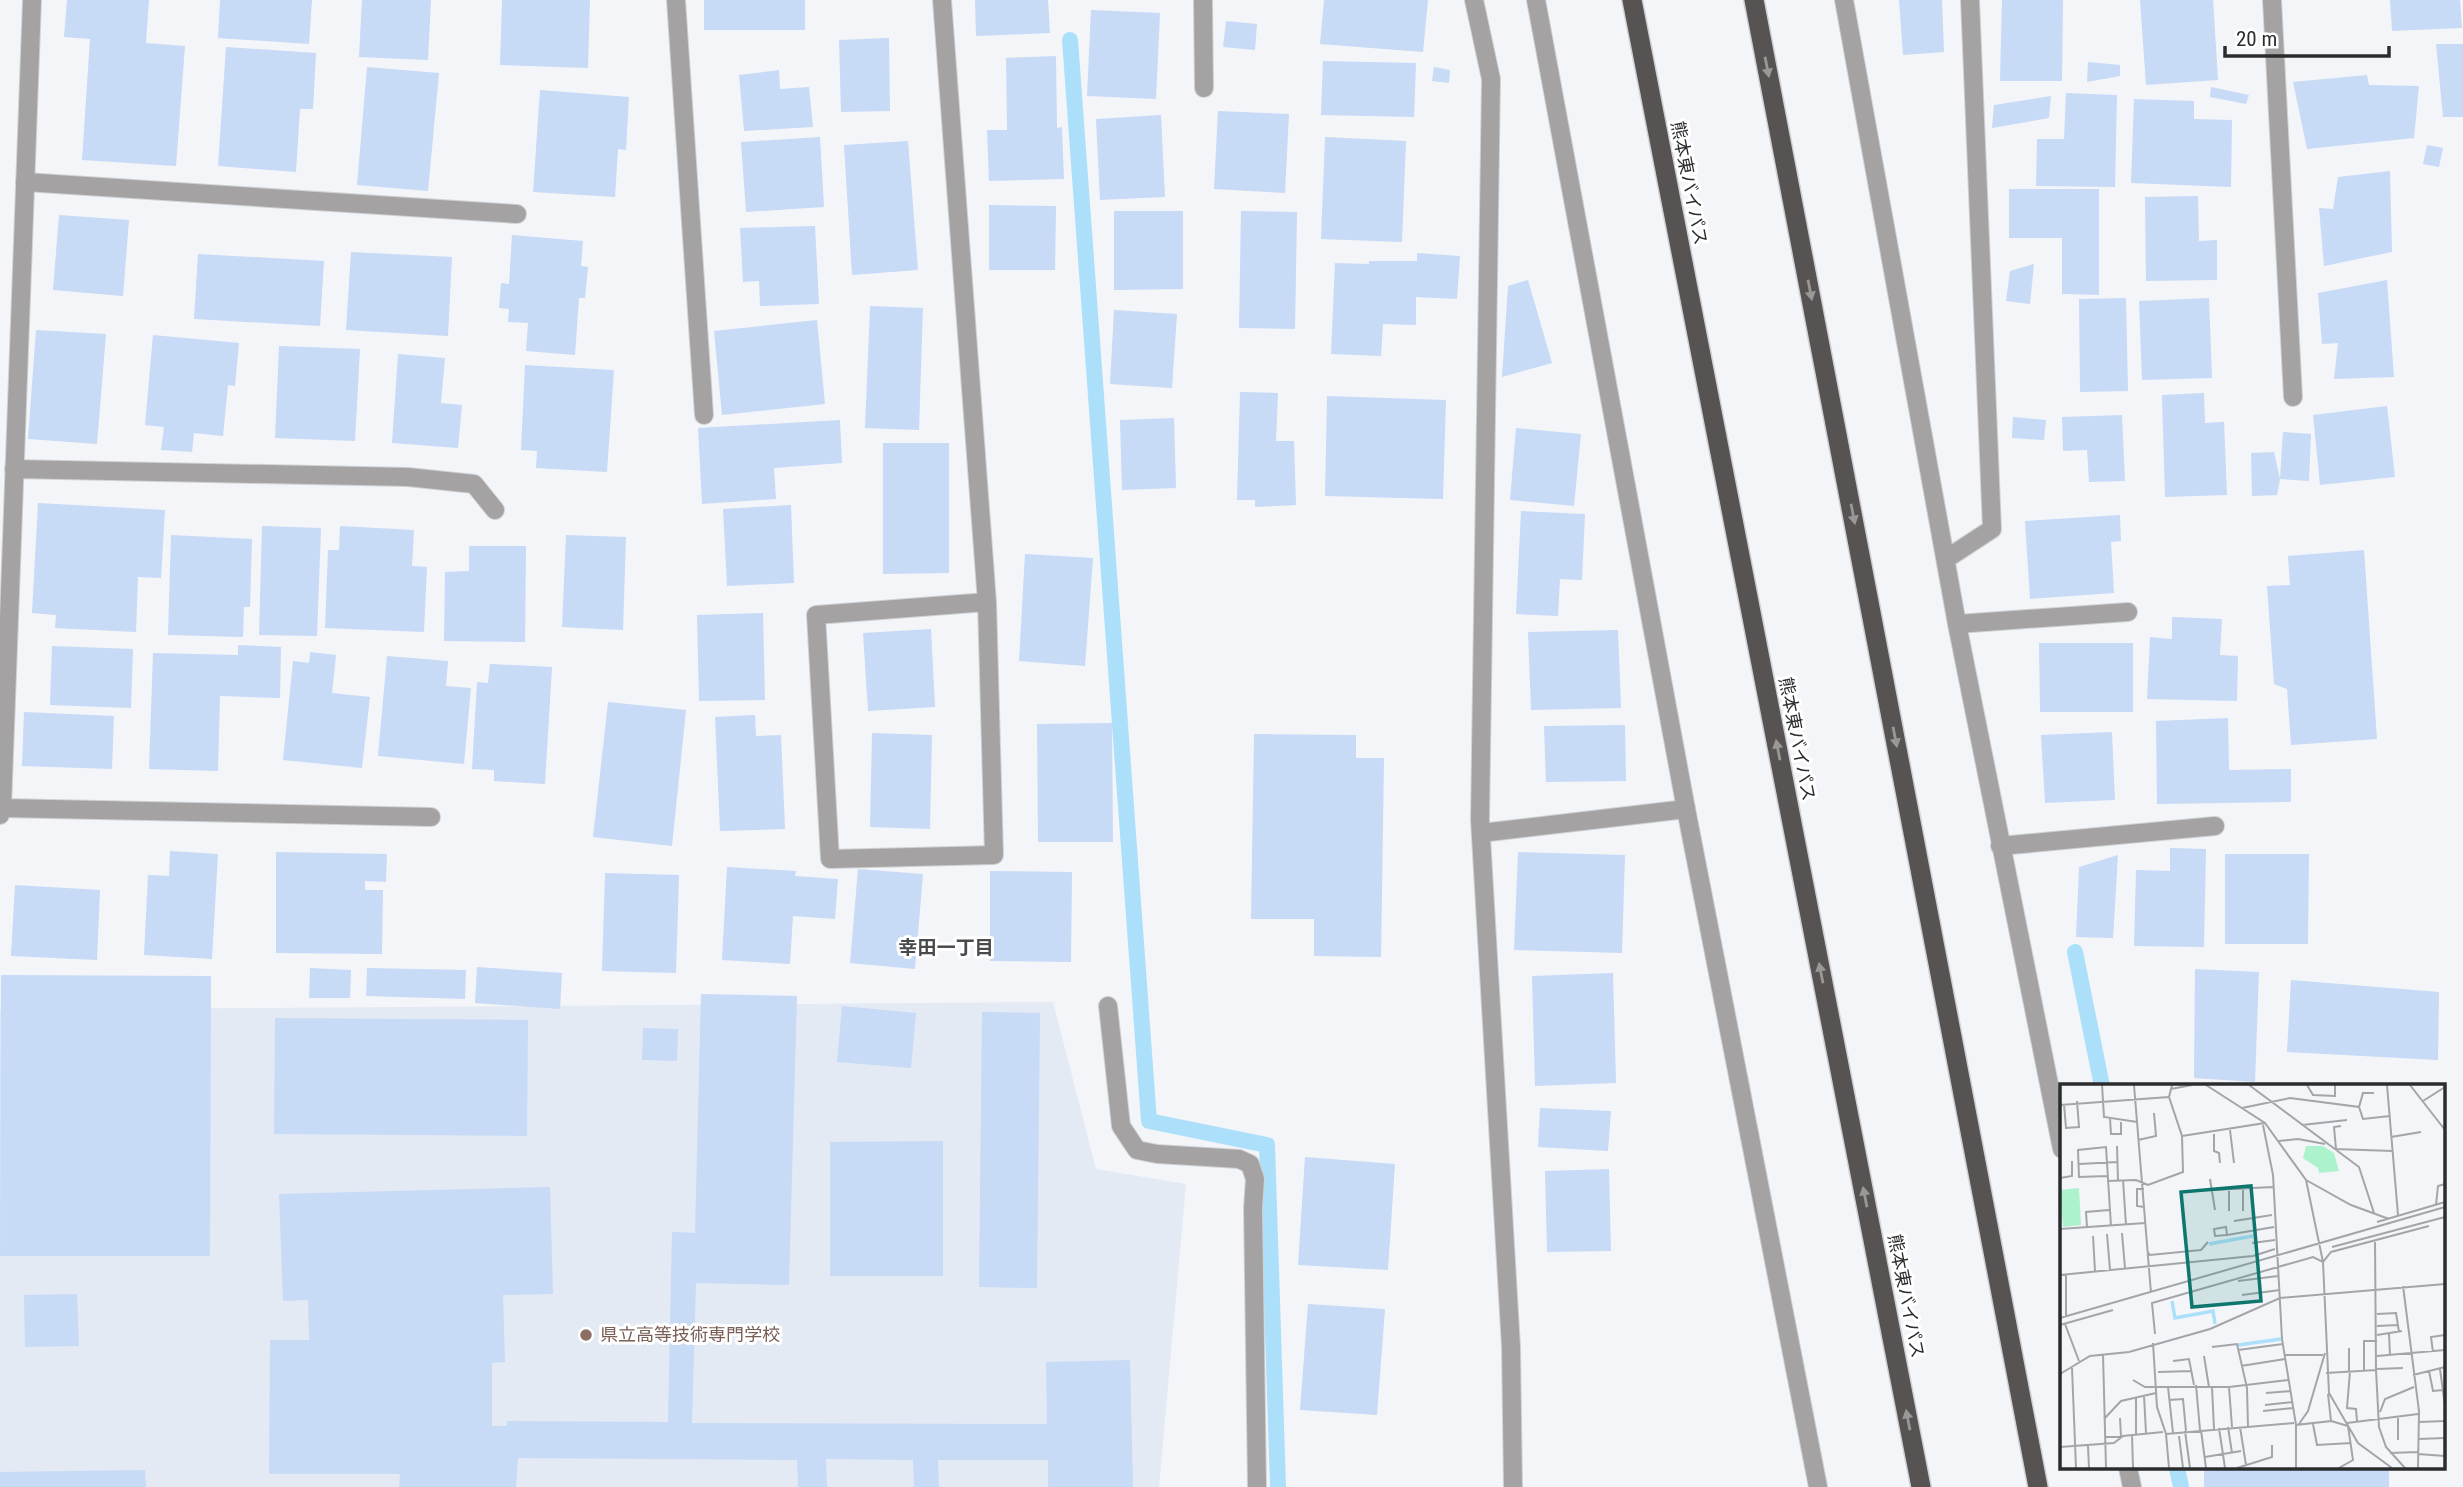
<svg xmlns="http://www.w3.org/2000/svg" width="2463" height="1487" font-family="'Roboto Condensed','Noto Sans JP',sans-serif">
  <rect width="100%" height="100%" fill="#f3f5f9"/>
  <!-- built -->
  <polygon fill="#e3eaf4" points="1053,1002 1096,1169 1186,1184 1159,1487 0,1487 0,1010"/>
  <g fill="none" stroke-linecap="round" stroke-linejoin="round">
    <!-- stream -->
    <g stroke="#ace0fa" stroke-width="16">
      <polyline points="1070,40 1149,1121 1267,1145 1278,1487"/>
      <polyline points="2075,952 2102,1086"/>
      <polyline points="2177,1468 2181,1487"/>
    </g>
  </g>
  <!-- building -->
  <g fill="#c7daf6">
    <polygon points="67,0 149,0 146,43 185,46 176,166 82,160 90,39 64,37"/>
    <polygon points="220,0 312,0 309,44 218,38"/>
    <polygon points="362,0 431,0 428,60 359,57"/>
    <polygon points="502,0 590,0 588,68 500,65"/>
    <rect x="704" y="0" width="101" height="30"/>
    <polygon points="975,0 1048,0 1050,33 976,36"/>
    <polygon points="1324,0 1428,0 1423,52 1320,44"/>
    <polygon points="1899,0 1942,0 1944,52 1903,55"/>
    <polygon points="2002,0 2063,0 2062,81 2000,81"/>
    <polygon points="2140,0 2213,0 2218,80 2146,85"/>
    <polygon points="2390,0 2460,0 2462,28 2392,31"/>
    <polygon points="1091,10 1160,13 1156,99 1087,96"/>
    <polygon points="1226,21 1257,24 1255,50 1223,47"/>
    <polygon points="889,38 890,111 841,112 839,40"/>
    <polygon points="2436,44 2463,44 2463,117 2443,117"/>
    <polygon points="226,47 316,53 313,109 300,109 296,172 218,166"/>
    <polygon points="1056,56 1057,128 1062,127 1064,179 989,181 987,130 1007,130 1006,58"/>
    <polygon points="1323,61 1416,63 1414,117 1321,115"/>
    <polygon points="2088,62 2120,65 2120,76 2087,82"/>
    <polygon points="367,67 439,73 428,191 357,185"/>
    <polygon points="1434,67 1450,70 1449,83 1432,81"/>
    <polygon points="779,70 780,89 809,87 813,127 744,131 739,75"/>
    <polygon points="2367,75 2369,85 2419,86 2414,138 2307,149 2293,82"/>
    <polygon points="2211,87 2249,95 2246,104 2210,97"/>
    <polygon points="540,90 629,97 626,150 618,149 615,197 533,192"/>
    <polygon points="2066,93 2117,95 2115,187 2036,186 2037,139 2064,139"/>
    <polygon points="2051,96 2049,118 1992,128 1994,105"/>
    <polygon points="2134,99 2194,101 2194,119 2232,120 2231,187 2131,183"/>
    <polygon points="1218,111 1289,114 1285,193 1214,189"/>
    <polygon points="1161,115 1165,197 1100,200 1096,119"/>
    <polygon points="820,137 824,207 746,212 741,142"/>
    <polygon points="1325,137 1406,141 1402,242 1321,239"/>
    <polygon points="908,141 918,270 852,275 844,145"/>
    <polygon points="2427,145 2443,148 2439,167 2423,164"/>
    <polygon points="2390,171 2392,252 2324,266 2319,208 2333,209 2338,177"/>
    <polygon points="2009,189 2099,189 2099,295 2062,294 2062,238 2009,238"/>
    <polygon points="2198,196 2199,241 2217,240 2217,280 2146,281 2145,197"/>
    <polygon points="989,205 1056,206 1055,270 989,270"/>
    <polygon points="1114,211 1183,211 1183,289 1114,290"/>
    <polygon points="1241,211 1297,212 1295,329 1239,328"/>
    <polygon points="59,215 129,220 123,296 53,290"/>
    <polygon points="815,226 819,304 760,306 759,281 743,282 740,228"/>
    <polygon points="512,235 583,241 581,266 588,267 585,298 579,298 575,355 526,351 528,323 508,322 509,309 499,308 501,283 509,284"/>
    <polygon points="351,252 452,257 448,336 346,330"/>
    <polygon points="1417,253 1460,256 1457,299 1416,297 1416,325 1383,324 1381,356 1331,354 1335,263 1369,264 1369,261 1417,261"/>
    <polygon points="198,254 324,261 320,326 194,319"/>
    <polygon points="2034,264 2030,304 2006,301 2010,271"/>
    <polygon points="1528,280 1552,363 1502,377 1508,286"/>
    <polygon points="2387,280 2394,377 2334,379 2338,343 2322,344 2318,293"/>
    <polygon points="2126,298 2128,391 2080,392 2079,299"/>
    <polygon points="2209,298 2212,378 2142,380 2139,301"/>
    <polygon points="870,306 923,308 919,430 865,428"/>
    <polygon points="1114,310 1177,314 1172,388 1110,384"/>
    <polygon points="817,320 825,404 722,415 714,331"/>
    <polygon points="36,330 106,334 97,444 28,439"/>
    <polygon points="153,335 239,343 235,386 228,385 223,436 194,433 192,452 161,450 164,427 145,425"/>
    <polygon points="279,346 360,349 355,441 275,438"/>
    <polygon points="398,354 445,358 441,403 462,405 458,448 392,443"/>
    <polygon points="525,365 614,370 607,472 536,468 537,451 521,450"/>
    <polygon points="1240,392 1278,393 1276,441 1294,441 1296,505 1255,507 1255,500 1237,500"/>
    <polygon points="2204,393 2205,423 2224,422 2227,495 2165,497 2162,395"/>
    <polygon points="1327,396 1446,400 1443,499 1325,496"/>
    <polygon points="2387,406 2395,477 2320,485 2313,415"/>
    <polygon points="2122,415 2125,481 2089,482 2087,450 2063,451 2062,417"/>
    <polygon points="2013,417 2046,420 2044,440 2012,438"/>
    <polygon points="1174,418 1176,488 1122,490 1120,420"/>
    <polygon points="840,420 842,463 774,468 776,499 702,504 698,428"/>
    <polygon points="1516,428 1581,434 1574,506 1510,500"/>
    <polygon points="2283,432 2311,434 2309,481 2280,479"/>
    <polygon points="883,443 949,443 949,573 883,574"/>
    <polygon points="2274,452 2280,479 2277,495 2252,496 2251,453"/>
    <polygon points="38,503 165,510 161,578 138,577 136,632 55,628 56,615 32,613"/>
    <polygon points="791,505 794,583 727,586 723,509"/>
    <polygon points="1521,511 1585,514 1582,580 1560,579 1558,616 1516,614"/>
    <polygon points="2120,515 2121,541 2111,542 2114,593 2030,599 2025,521"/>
    <polygon points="262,526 321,528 317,636 259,635"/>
    <polygon points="340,526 414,530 412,566 427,567 424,632 325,628 328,550 339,550"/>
    <polygon points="171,535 252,539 250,607 244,607 243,637 168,635"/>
    <polygon points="566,535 626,537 623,630 562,627"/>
    <polygon points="469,546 526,546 525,642 444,641 445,572 469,571"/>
    <polygon points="2364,550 2377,739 2291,745 2287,689 2274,684 2267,586 2290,585 2288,556"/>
    <polygon points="1025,554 1093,558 1085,666 1019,661"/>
    <polygon points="763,613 765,700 699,701 697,615"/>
    <polygon points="2172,617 2222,619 2220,655 2238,656 2237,701 2147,699 2150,637 2172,639"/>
    <polygon points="931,629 935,707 868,711 863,633"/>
    <polygon points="1618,630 1621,708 1531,710 1528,632"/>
    <polygon points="2039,643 2133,643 2133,712 2040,712"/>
    <polygon points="238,645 281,647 280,698 220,696 218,771 149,769 153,653 238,655"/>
    <polygon points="52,646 133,649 131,708 50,705"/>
    <polygon points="310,652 336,655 332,693 370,697 362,768 283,760 293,661 309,663"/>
    <polygon points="387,656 448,661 446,686 471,688 464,764 378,756"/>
    <polygon points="490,664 552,667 545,784 494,781 494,770 472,769 477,682 488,683"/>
    <polygon points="608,702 686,710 672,846 593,837"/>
    <polygon points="24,712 114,716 112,769 22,766"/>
    <polygon points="755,715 756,736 781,735 785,829 720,831 715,717"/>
    <polygon points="2228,718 2229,770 2291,769 2291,802 2157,804 2156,721"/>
    <polygon points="1112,723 1113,842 1038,842 1037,724"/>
    <polygon points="1625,725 1626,781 1546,782 1544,726"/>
    <polygon points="2112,732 2115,800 2045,803 2041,735"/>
    <polygon points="872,733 932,735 930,829 870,827"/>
    <polygon points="1254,734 1356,735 1356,758 1384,758 1381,957 1314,956 1314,919 1251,919"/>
    <polygon points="2170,848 2206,849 2204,947 2134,946 2136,870 2170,871"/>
    <polygon points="170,851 218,854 212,959 144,955 148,875 169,876"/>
    <polygon points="276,852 387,854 386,882 365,881 365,890 383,890 382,954 276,953"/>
    <polygon points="1518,852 1625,855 1622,953 1514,950"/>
    <polygon points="2225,854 2309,854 2308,944 2225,944"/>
    <polygon points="2118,855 2113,938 2076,937 2079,867"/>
    <polygon points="727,867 796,871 795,876 838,879 835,919 793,916 790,964 722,960"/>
    <polygon points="858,869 923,874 915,969 850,963"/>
    <polygon points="990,871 1072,872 1071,962 990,961"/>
    <polygon points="605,873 679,875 676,973 602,971"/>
    <polygon points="15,885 100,890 97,960 11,956"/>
    <polygon points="477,967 562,973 560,1009 475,1003"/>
    <polygon points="310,968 351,970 350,998 309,998"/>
    <polygon points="367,968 466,970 465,999 366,996"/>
    <polygon points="2195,969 2259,972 2255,1082 2194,1078"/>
    <polygon points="1613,973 1616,1083 1535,1086 1532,976"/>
    <polygon points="1,975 211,976 210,1256 0,1256"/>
    <polygon points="2291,980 2439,992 2438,1060 2287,1052"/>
    <polygon points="701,994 797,996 789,1285 696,1283 692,1423 1047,1424 1046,1362 1130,1360 1133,1487 1048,1487 1048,1460 938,1460 939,1487 914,1487 913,1460 826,1459 827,1487 798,1487 797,1460 518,1458 516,1487 399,1487 400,1474 269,1474 270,1340 309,1340 308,1300 283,1301 279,1194 550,1187 553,1294 503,1295 505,1362 492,1363 492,1426 507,1426 507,1421 668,1422 672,1232 695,1233"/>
    <polygon points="842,1006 916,1013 911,1068 837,1062"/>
    <polygon points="982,1012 1040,1013 1037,1288 979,1287"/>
    <polygon points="275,1018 528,1020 527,1136 274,1134"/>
    <polygon points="643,1028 678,1029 677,1061 642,1060"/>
    <polygon points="1540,1108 1611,1111 1608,1151 1538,1147"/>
    <polygon points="943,1141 943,1276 830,1276 830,1142"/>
    <polygon points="1305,1157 1395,1164 1388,1270 1298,1265"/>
    <polygon points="1609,1169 1611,1251 1547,1252 1545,1171"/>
    <polygon points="77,1294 79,1346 25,1347 24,1295"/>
    <polygon points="1308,1304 1385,1309 1377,1415 1300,1410"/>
    <rect x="2204" y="1468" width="185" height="19"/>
    <polygon points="145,1470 146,1487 0,1487 0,1472"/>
  </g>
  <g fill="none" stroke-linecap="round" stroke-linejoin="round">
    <!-- minor casing -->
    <g stroke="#cfd1d4" stroke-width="20">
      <g id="minor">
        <polyline points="676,0 704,415"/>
        <polyline points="942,0 987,602 994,855 830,859 816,615 987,602"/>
        <polyline points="1203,0 1204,88"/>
        <polyline points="1474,0 1491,79 1480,820 1511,1347 1513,1487"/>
        <polyline points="1536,0 1686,809 1818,1487"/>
        <polyline points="1844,0 1957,624 2062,1149"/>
        <polyline points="2272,0 2293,397"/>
        <polyline points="25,182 517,214"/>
        <polyline points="14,469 408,477 474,484 495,510"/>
        <polyline points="1946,559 1992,529 1970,0"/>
        <polyline points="1957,624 2128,612"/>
        <polyline points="2,808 431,817"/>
        <polyline points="0,815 2,808 32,0"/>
        <polyline points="1481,833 1686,809"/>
        <polyline points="2000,846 2215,826"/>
        <polyline points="1108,1006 1121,1126 1137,1150 1157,1154 1239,1159 1250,1164 1255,1179 1253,1208 1257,1487"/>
        <polyline points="2128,1468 2132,1487"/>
      </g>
    </g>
    <!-- trunk casing -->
    <g stroke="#cfd1d4" stroke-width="22">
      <g id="trunk">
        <polyline points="1632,0 1921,1487"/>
        <polyline points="1754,0 2038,1487"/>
      </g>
    </g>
    <!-- minor -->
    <use href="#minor" stroke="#a4a2a2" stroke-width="18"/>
    <!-- trunk -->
    <use href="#trunk" stroke="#565352" stroke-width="19"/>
  </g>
  <!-- one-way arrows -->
  <defs><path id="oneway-solid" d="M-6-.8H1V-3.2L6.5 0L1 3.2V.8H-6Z" transform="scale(1.75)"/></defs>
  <g fill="#9a9897">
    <use href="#oneway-solid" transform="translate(1767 67) rotate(79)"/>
    <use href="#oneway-solid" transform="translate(1810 290) rotate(79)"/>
    <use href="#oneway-solid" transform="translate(1853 514) rotate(79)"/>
    <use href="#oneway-solid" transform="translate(1895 737) rotate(79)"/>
    <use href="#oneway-solid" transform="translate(1778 750) rotate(-101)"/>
    <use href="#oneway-solid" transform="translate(1821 973) rotate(-101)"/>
    <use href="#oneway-solid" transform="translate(1865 1197) rotate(-101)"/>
    <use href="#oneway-solid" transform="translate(1908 1420) rotate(-101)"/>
  </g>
  <!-- markers -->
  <circle fill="#8d6e63" stroke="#fff" stroke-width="2.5" cx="586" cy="1335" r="7"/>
  <g text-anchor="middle" stroke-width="6" stroke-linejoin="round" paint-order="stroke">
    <!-- street labels -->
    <g font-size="18" fill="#2b2c2e" stroke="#fff">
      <text transform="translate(1689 183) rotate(79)" y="6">熊本東バイパス</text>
      <text transform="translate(1797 739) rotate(79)" y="6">熊本東バイパス</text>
      <text transform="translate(1906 1296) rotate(79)" y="6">熊本東バイパス</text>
    </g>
    <!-- education labels -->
    <g font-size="18" fill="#785e54" stroke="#fff" text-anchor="start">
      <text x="600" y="1341">県立高等技術専門学校</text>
    </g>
    <!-- neighbourhood labels -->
    <g font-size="19" font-weight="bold" fill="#484a4c" stroke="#fff">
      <text x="946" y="954">幸田一丁目</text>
    </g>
  </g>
  <!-- overview -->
  <g transform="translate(2060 1084)">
    <rect width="385" height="385" fill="#f3f5f9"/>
    <path d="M 246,62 L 263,62 L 274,69 L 279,87 L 259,89 L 258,84 L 243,74 ZM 19,104 L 21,141 L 3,143 L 0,106 Z" fill="#acf3cd"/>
    <path fill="none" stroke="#ace0fa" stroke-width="3.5" d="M 149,160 L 193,152M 112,217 L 115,234 L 153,227 L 155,240M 178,261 L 221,255"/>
    <path fill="none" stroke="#a3a5a8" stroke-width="2" d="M 42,1 L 44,33 L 77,38M 74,1 L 91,209M 146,1 L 205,39 L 246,96 L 263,178 L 269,309 L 298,359 L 332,384M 189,1 L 299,83 L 314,129M 247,1 L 253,11 L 275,12 L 275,1M 327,1 L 338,131M 350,1 L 385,46M 111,5 L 132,1M 363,17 L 385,3M 4,20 L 6,44 L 19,43 L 17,17M 0,21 L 109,13M 299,23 L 303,9 L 314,9M 182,24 L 230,14 L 299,23 L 303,35 L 330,32M 50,34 L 51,50 L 61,50 L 61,38M 203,41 L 213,91 L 222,255 L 236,341M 242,41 L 287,36M 170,46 L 174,79M 154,50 L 154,67 L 159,69 L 160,79M 122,52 L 205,39M 331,53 L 361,48M 78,56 L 96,52 L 94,29M 219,57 L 238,55 L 265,60M 57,62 L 58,97M 274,65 L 333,67M 276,65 L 274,43 L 281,42M 19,80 L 57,78M 47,92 L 19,93 L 18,66 L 46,63 L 51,142M 0,94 L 12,92 L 12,77M 150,95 L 155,126M 63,96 L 66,141M 246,96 L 291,121 L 329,135M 47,97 L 76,96 L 88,101 L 123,88 L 122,52 L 109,13 L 112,1M 183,104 L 183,127M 84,105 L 77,105 L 77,122 L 84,123M 169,105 L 169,127M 153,106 L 213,103M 376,121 L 378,102 L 385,100M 174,137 L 212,131M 317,138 L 385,118M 27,143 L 26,128 L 49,126M 0,145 L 85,139M 62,149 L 65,184M 47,150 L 50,186M 167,151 L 166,143 L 154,145 L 155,152 L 167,151 L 214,143M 33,152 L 35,187M 315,156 L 316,286M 192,159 L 215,156M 272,163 L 385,133M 87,167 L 90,171 L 141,166 L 148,158M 6,190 L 6,232M 0,191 L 193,172 L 215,165M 178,197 L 218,192M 343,202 L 359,327 L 358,384M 182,211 L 220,206M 317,230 L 336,229 L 339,248M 0,234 L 385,123M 5,240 L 19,277M 0,241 L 53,226M 317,242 L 338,241M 329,249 L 330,272M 95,250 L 92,219 L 253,173 L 263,178 L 271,168 L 369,142M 317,251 L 342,247M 93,259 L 97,323 L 106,350 L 109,384M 152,263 L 177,260 L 187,304 L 188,343M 289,264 L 289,287M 178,266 L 223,260M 373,268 L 371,253 L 385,251M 43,270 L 46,384M 225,271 L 263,271M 144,272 L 149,303M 317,272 L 385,266M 113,277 L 129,275 L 134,301M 181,282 L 225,275M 12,284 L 16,384M 317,285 L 343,284M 380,285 L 385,322M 304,286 L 304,257 L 317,257M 290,287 L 287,324 L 296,325 L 297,337M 369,287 L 373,307 L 383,306M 98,288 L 132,287M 266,289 L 316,286 L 319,343 L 326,363 L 345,384M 0,290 L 30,272 L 69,268 L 150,245 L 220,214 L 385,200M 353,291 L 385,283M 73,296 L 85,303 L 169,303 L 228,296M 136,301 L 140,346M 108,303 L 113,349M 152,303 L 154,345M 169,303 L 172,343M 206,309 L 231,307M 84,311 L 86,349M 109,316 L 123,315 L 126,347M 205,321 L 233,318M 203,327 L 233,324M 320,328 L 325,315 L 354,303M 44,335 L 61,317 L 96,309M 271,337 L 288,342 L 293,376 L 279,384M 359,338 L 385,337M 287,339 L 358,330M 239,340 L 248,327 L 265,269M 253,340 L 257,361 L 291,359M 168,343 L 172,369M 180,343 L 186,381M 159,344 L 165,384M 141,346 L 146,384M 125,347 L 130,384M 76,350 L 76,314M 106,350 L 234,339M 72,351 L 73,384M 119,352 L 123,384M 45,353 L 61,353 L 60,334M 358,355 L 385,354M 338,356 L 338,332M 28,362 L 29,384M 0,363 L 54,359 L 63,352 L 103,348M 330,369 L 358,368M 358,370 L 385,372M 145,373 L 181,367M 177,384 L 212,373 L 212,361M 236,384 L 236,341 L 271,337 L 268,310"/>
    <path fill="#0f766e" fill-opacity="0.15" stroke="#0f766e" stroke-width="3.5" d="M 191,102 L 201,217 L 132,223 L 121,108 Z"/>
    <rect width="385" height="385" fill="none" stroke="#2b2c2e" stroke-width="3.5"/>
  </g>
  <!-- scale -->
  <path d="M2225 46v10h164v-10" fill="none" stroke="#2b2c2e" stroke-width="3.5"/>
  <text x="2236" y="46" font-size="21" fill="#2b2c2e" stroke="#ffffff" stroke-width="5" paint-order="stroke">20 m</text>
</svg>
